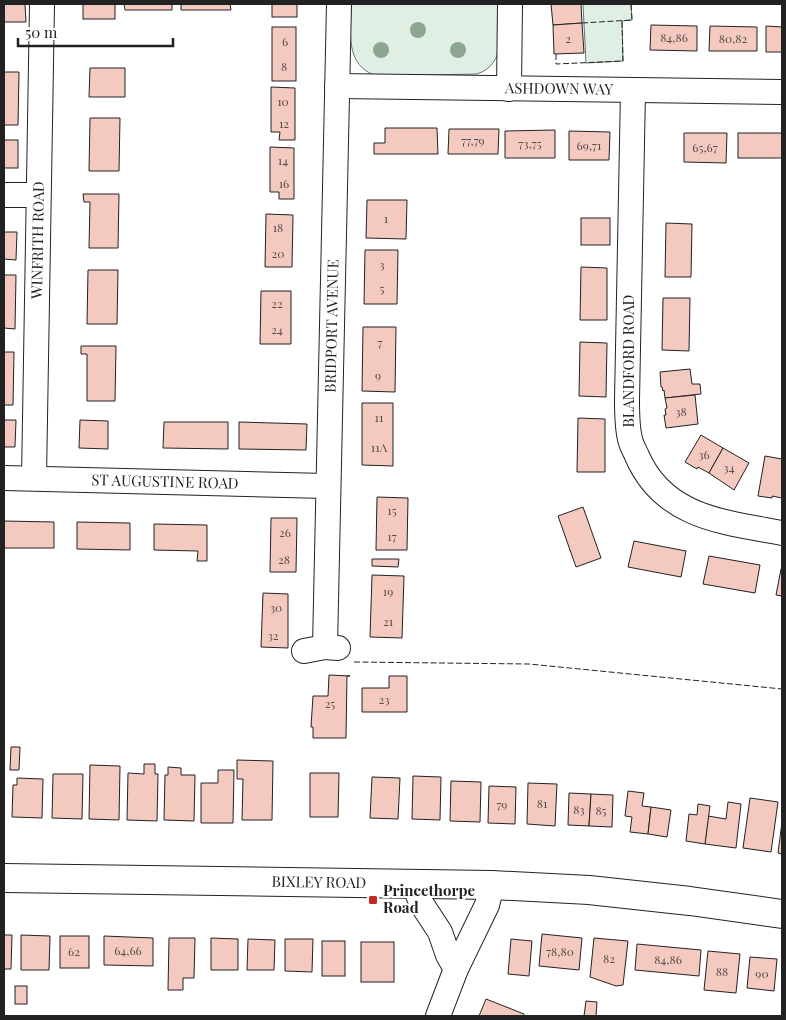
<svg xmlns="http://www.w3.org/2000/svg" width="786" height="1020" font-family="'Playfair Display',serif">
  <rect width="100%" height="100%" fill="#fff"/>
  <!-- green -->
  <g fill="#e0efe3" stroke="#6f6f6f">
    <path d="M 351,4 L 501,4 C 500,30 507,64 477,74 L 377,76 C 344,66 351,31 351,4 Z"/>
    <polygon points="583,4 631,4 632,20 622,21 623,61 586,63"/>
  </g>
  <!-- building -->
  <g fill="#f3c9c0" stroke="#222">
    <polygon points="4,4 25,4 26,22 4,22"/>
    <rect x="83" y="4" width="32" height="15"/>
    <polygon points="124,4 172,4 172,10 125,10"/>
    <polygon points="181,4 230,4 231,10 181,10"/>
    <rect x="272" y="4" width="25" height="13"/>
    <polygon points="551,4 581,4 582,23 553,25"/>
    <polygon points="582,23 584,53 554,54 553,25"/>
    <polygon points="651,25 697,26 697,51 650,50"/>
    <polygon points="710,26 757,27 757,51 709,51"/>
    <polygon points="766,26 782,27 782,52 766,52"/>
    <rect x="272" y="27" width="24" height="54"/>
    <polygon points="90,68 125,68 125,97 89,97"/>
    <polygon points="4,72 19,72 18,125 4,125"/>
    <polygon points="271,87 295,88 295,140 279,140 280,132 271,132"/>
    <polygon points="90,118 120,118 119,171 89,171"/>
    <polygon points="385,128 437,128 438,154 374,154 374,143 385,143"/>
    <polygon points="449,129 499,129 498,154 448,154"/>
    <polygon points="555,130 555,158 505,158 505,131"/>
    <polygon points="569,131 610,132 609,160 569,160"/>
    <polygon points="684,133 727,133 726,163 684,162"/>
    <rect x="738" y="133" width="44" height="25"/>
    <rect x="4" y="140" width="14" height="28"/>
    <polygon points="270,147 294,148 294,199 279,199 279,192 270,192"/>
    <polygon points="83,194 119,194 118,248 89,248 90,202 84,202"/>
    <polygon points="367,200 407,200 406,239 366,238"/>
    <polygon points="266,214 293,215 292,267 265,267"/>
    <rect x="581" y="218" width="29" height="27"/>
    <polygon points="666,223 692,224 691,277 665,277"/>
    <polygon points="4,232 17,232 16,260 4,259"/>
    <polygon points="365,250 398,250 397,304 364,304"/>
    <polygon points="581,267 607,268 607,320 580,320"/>
    <polygon points="88,270 118,270 117,324 87,324"/>
    <polygon points="4,275 16,275 15,329 4,328"/>
    <polygon points="261,291 291,291 291,344 260,344"/>
    <polygon points="663,298 690,298 689,351 662,350"/>
    <polygon points="363,327 396,327 395,392 362,391"/>
    <polygon points="580,342 607,343 606,397 579,396"/>
    <polygon points="81,346 116,346 115,401 87,401 87,354 81,354"/>
    <polygon points="4,352 14,352 13,405 4,405"/>
    <polygon points="690,369 692,384 700,384 701,394 665,398 664,390 663,391 662,387 661,387 660,372"/>
    <polygon points="695,395 698,424 666,428 664,415 666,415 665,409 667,408 665,398"/>
    <polygon points="362,403 393,403 393,466 362,465"/>
    <polygon points="578,418 605,419 605,472 577,472"/>
    <polygon points="4,420 16,420 15,447 4,447"/>
    <polygon points="80,420 108,421 108,449 79,448"/>
    <polygon points="164,422 228,422 228,449 163,448"/>
    <polygon points="239,422 307,424 306,450 239,449"/>
    <polygon points="701,435 723,448 709,473 698,467 697,469 685,462"/>
    <polygon points="723,448 749,463 734,490 709,473"/>
    <polygon points="765,456 782,459 782,498 772,496 772,498 758,496"/>
    <polygon points="377,497 408,498 407,550 376,550"/>
    <polygon points="583,507 601,558 576,567 558,516"/>
    <polygon points="271,518 297,518 296,572 270,572"/>
    <polygon points="4,521 54,522 54,548 4,548"/>
    <polygon points="77,522 130,523 130,550 77,549"/>
    <polygon points="154,524 207,525 207,561 197,561 198,551 154,550"/>
    <polygon points="634,541 686,551 681,577 628,567"/>
    <polygon points="709,556 760,565 755,593 703,584"/>
    <polygon points="372,559 399,559 398,567 372,566"/>
    <polygon points="781,569 782,569 782,596 776,595"/>
    <polygon points="372,575 404,576 402,638 370,637"/>
    <polygon points="263,593 288,594 288,648 261,647"/>
    <polygon points="329,675 350,676 347,676 346,738 313,738 313,727 311,727 313,696 328,696"/>
    <polygon points="389,676 407,676 407,712 362,712 362,688 389,688"/>
    <polygon points="11,747 20,747 19,770 10,770"/>
    <polygon points="237,760 273,761 272,820 242,820 243,779 237,779"/>
    <polygon points="144,764 155,764 155,774 158,774 157,821 127,820 128,773 144,774"/>
    <polygon points="90,765 120,766 119,820 89,819"/>
    <polygon points="168,767 181,768 181,775 195,775 194,821 164,820 165,775 168,775"/>
    <polygon points="218,770 234,770 233,823 201,823 201,783 218,783"/>
    <polygon points="310,773 339,773 338,817 310,817"/>
    <polygon points="53,774 83,774 82,819 52,818"/>
    <polygon points="413,776 441,777 440,820 412,819"/>
    <polygon points="372,777 400,778 398,819 370,818"/>
    <polygon points="17,778 43,779 42,818 12,817 13,785 17,785"/>
    <polygon points="451,781 481,782 480,822 450,821"/>
    <polygon points="528,783 557,784 555,826 527,824"/>
    <polygon points="489,786 516,787 515,824 488,823"/>
    <polygon points="628,791 644,793 642,806 651,807 648,834 630,832 632,817 625,816"/>
    <polygon points="569,793 591,794 589,826 568,825"/>
    <polygon points="591,794 613,795 612,827 589,826"/>
    <polygon points="750,798 778,802 771,852 743,848"/>
    <polygon points="728,802 741,804 736,848 705,844 708,816 726,819"/>
    <polygon points="698,804 710,806 705,844 686,841 689,814 697,815"/>
    <polygon points="651,807 671,810 667,837 648,834"/>
    <polygon points="782,822 782,854 778,853"/>
    <polygon points="542,934 582,938 579,970 539,966"/>
    <polygon points="4,935 12,935 11,969 4,969"/>
    <polygon points="21,935 50,936 49,970 21,970"/>
    <rect x="60" y="936" width="29" height="32"/>
    <polygon points="104,936 153,938 153,966 104,965"/>
    <polygon points="169,938 195,938 194,978 183,978 183,990 168,990"/>
    <polygon points="211,938 238,939 238,970 211,970"/>
    <polygon points="594,938 628,941 623,985 616,986 590,977"/>
    <polygon points="248,939 275,940 274,970 247,970"/>
    <polygon points="285,939 313,939 312,972 285,971"/>
    <polygon points="511,939 532,941 529,976 508,974"/>
    <rect x="322" y="941" width="23" height="35"/>
    <rect x="361" y="942" width="33" height="40"/>
    <polygon points="637,944 701,950 699,976 635,970"/>
    <polygon points="708,951 740,954 736,993 704,990"/>
    <polygon points="750,957 777,959 774,991 747,988"/>
    <rect x="15" y="986" width="12" height="18"/>
    <polygon points="486,999 524,1014 523,1016 479,1016"/>
    <polygon points="586,1001 597,1002 596,1016 584,1016"/>
  </g>
  <g fill="none" stroke-linecap="round" stroke-linejoin="round">
    <!-- minor casing -->
    <g stroke="#222" stroke-width="26">
      <g id="minor">
        <path id="s1" d="M 337,86 L 782,92"/>
        <polyline points="509,89 510,4"/>
        <path d="M 633,91 L 627,400 C 627,412 627,427 630,439 C 631,445 635,451 637,456 C 664,518 724,522 782,533"/>
        <polyline points="4,195 38,195"/>
        <path id="s2" d="M 4,478 L 327,486"/>
        <path id="s3" d="M 34,478 L 42,4"/>
        <path id="s4" d="M 325,647 L 339,4"/>
        <polyline points="304,651 325,647 338,648"/>
        <polyline points="414,883 421,903 440,932 448,955 456,969"/>
        <polyline points="438,1016 456,969 487,905 492,885"/>
      </g>
    </g>
    <!-- major casing -->
    <g stroke="#222" stroke-width="30">
      <g id="major">
        <path id="s5" d="M 4,878 L 492,885 L 589,890 L 690,901 L 782,914"/>
      </g>
    </g>
    <!-- minor -->
    <use href="#minor" stroke="#fff" stroke-width="24"/>
    <!-- major -->
    <use href="#major" stroke="#fff" stroke-width="28"/>
    <!-- fence -->
    <g stroke="#222" stroke-width="1" stroke-dasharray="6 2.5" stroke-linecap="butt">
      <polyline points="582,23 632,20 631,4"/>
      <polyline points="556,54 556,64 623,61 622,21"/>
      <polyline points="354,662 529,664 782,689"/>
    </g>
  </g>
  <!-- trees -->
  <g fill="#8da692">
    <circle cx="418" cy="30" r="8"/>
    <circle cx="381" cy="50" r="8"/>
    <circle cx="458" cy="50" r="8"/>
  </g>
  <!-- markers -->
  <rect fill="#c62828" stroke="#fff" stroke-width="2" x="368" y="895" width="10" height="10" rx="2.5"/>
  <g text-anchor="middle" stroke-width="4" stroke-linejoin="round" paint-order="stroke">
    <!-- number labels -->
    <g font-size="12" fill="#564c4a">
      <text x="674" y="42">84,86</text>
      <text x="568" y="43">2</text>
      <text x="733" y="43">80,82</text>
      <text x="285" y="46">6</text>
      <text x="284" y="71">8</text>
      <text x="283" y="106">10</text>
      <text x="284" y="128">12</text>
      <text x="473" y="145">77,79</text>
      <text x="530" y="148">73,75</text>
      <text x="589" y="150">69,71</text>
      <text x="705" y="152">65,67</text>
      <text x="283" y="165">14</text>
      <text x="284" y="188">16</text>
      <text x="386" y="223">1</text>
      <text x="278" y="232">18</text>
      <text x="278" y="258">20</text>
      <text x="382" y="269">3</text>
      <text x="382" y="293">5</text>
      <text x="277" y="308">22</text>
      <text x="277" y="334">24</text>
      <text x="380" y="347">7</text>
      <text x="378" y="380">9</text>
      <text x="681" y="416">38</text>
      <text x="379" y="422">11</text>
      <text x="379" y="452">11A</text>
      <text x="704" y="459">36</text>
      <text x="729" y="472">34</text>
      <text x="392" y="515">15</text>
      <text x="285" y="537">26</text>
      <text x="392" y="541">17</text>
      <text x="284" y="564">28</text>
      <text x="388" y="596">19</text>
      <text x="276" y="612">30</text>
      <text x="388" y="626">21</text>
      <text x="273" y="640">32</text>
      <text x="384" y="704">23</text>
      <text x="330" y="708">25</text>
      <text x="542" y="808">81</text>
      <text x="502" y="809">79</text>
      <text x="579" y="814">83</text>
      <text x="601" y="815">85</text>
      <text x="128" y="955">64,66</text>
      <text x="74" y="956">62</text>
      <text x="560" y="956">78,80</text>
      <text x="609" y="963">82</text>
      <text x="668" y="964">84,86</text>
      <text x="722" y="976">88</text>
      <text x="762" y="978">90</text>
    </g>
    <!-- street labels -->
    <g font-size="15" fill="#222" stroke="#fff">
      <text dy="5" stroke="none"><textPath href="#s1" startOffset="222">ASHDOWN WAY</textPath></text>
      <text dy="5" stroke="none"><textPath href="#s3" startOffset="238">WINFRITH ROAD</textPath></text>
      <text dy="5" stroke="none"><textPath href="#s4" startOffset="321">BRIDPORT AVENUE</textPath></text>
      <text transform="translate(629 361) rotate(-90)" y="5">BLANDFORD ROAD</text>
      <text dy="5" stroke="none"><textPath href="#s2" startOffset="161">ST AUGUSTINE ROAD</textPath></text>
      <text dy="5" stroke="none"><textPath href="#s5" startOffset="315">BIXLEY ROAD</textPath></text>
    </g>
    <!-- poi labels -->
    <g font-size="15" font-weight="bold" fill="#222" stroke="#fff" text-anchor="start">
      <text x="383" y="896">Princethorpe<tspan x="383" dy="17">Road</tspan></text>
    </g>
  </g>
  <!-- border -->
  <rect width="786" height="1020" fill="none" stroke="#222222" stroke-width="10"/>
  <!-- scale -->
  <path d="M18 38v8h155v-8" fill="none" stroke="#222222" stroke-width="2.5"/>
  <text x="25" y="38" font-size="15" fill="#222222" stroke="#ffffff" stroke-width="4" paint-order="stroke">50 m</text>
</svg>
